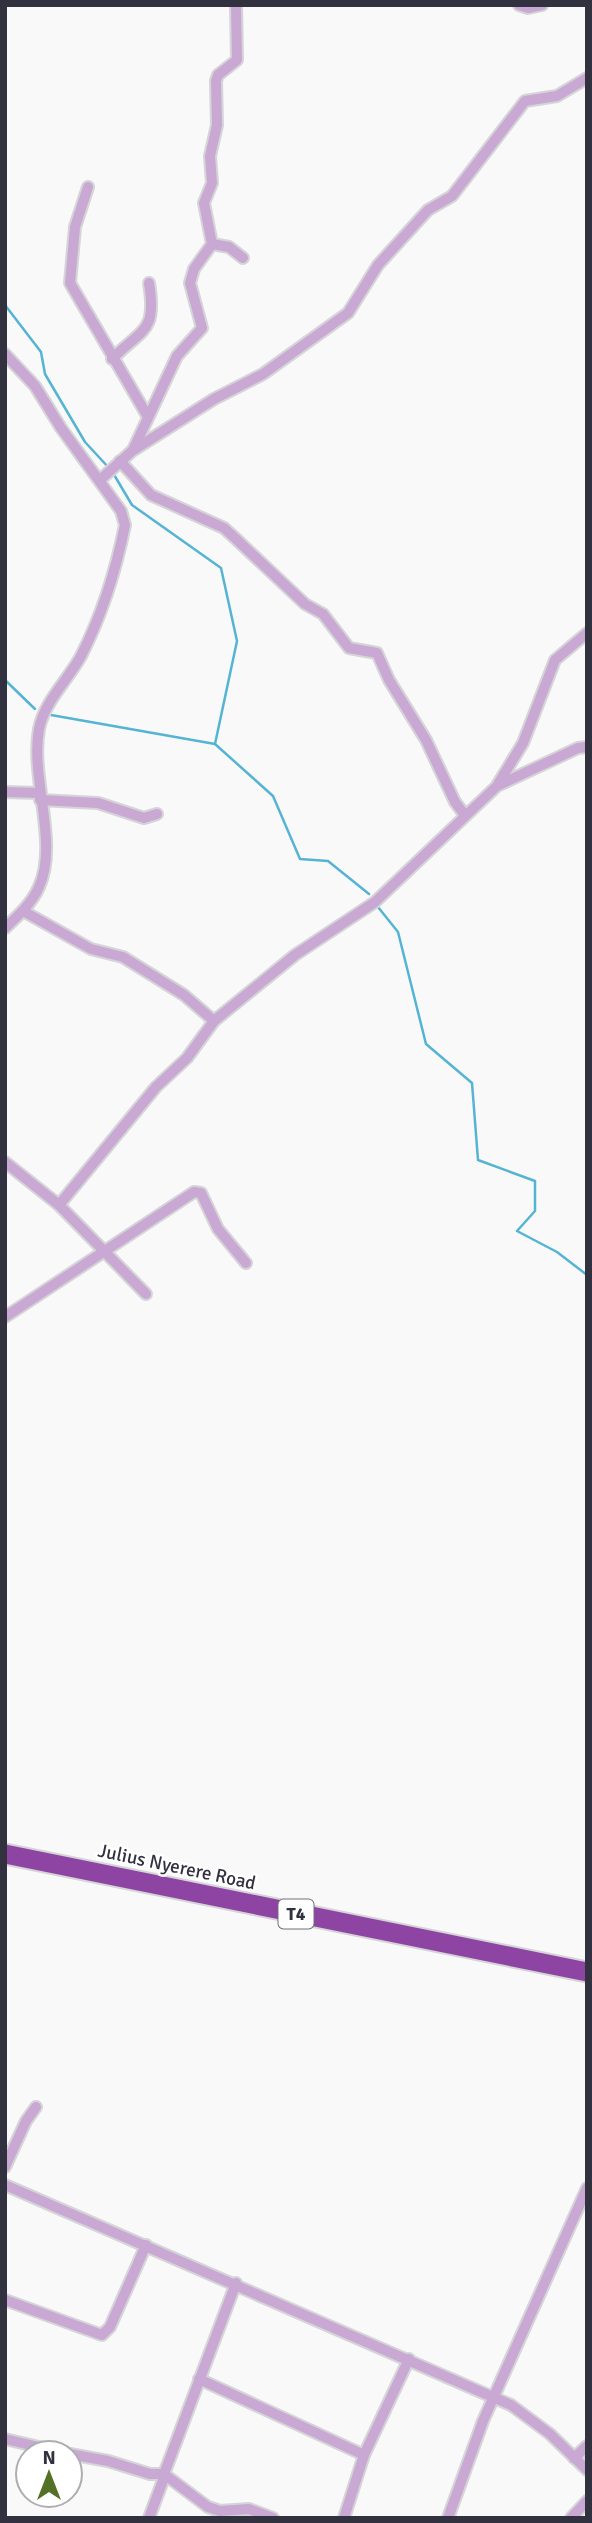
<svg xmlns="http://www.w3.org/2000/svg" width="592" height="2523" font-family="Signika,sans-serif">
  <rect width="100%" height="100%" fill="#f9f9f9"/>
  <g fill="none" stroke-linecap="round" stroke-linejoin="round">
    <!-- stream -->
    <g stroke="#55b4d4" stroke-width="2.5">
      <polyline points="5,305 41,352 45,374 85,442 109,468"/>
      <polyline points="113,473 132,505 221,568 237,641 215,744 273,796 300,859 328,861 369,894"/>
      <polyline points="5,680 35,709"/>
      <polyline points="51,715 215,744"/>
      <polyline points="378,907 398,932 426,1044 472,1083 478,1160 535,1181 535,1211 517,1231 557,1252 587,1275"/>
    </g>
    <!-- street casing -->
    <g stroke="#d5d5d8" stroke-width="14">
      <g id="street">
        <polyline points="519,5 528,8 542,5"/>
        <polyline points="88,187 75,227 70,283 148,417"/>
        <polyline points="212,244 229,247 243,258"/>
        <path d="M 5,354 L 35,386 L 61,428 L 121,511 L 125,525 C 116,570 102,615 81,656 C 68,680 44,702 39,729 C 30,778 59,843 39,887 C 32,903 18,916 5,928"/>
        <path d="M 112,359 C 143,328 157,332 149,283"/>
        <polyline points="133,450 177,356 202,328 190,283 194,269 212,244 204,203 212,183 210,156 217,125 216,81 218,75 237,60 236,5"/>
        <polyline points="120,461 151,495 224,528 235,538 305,604 323,614 349,648 377,653 389,680 426,740 455,802 464,814"/>
        <polyline points="100,480 132,451 214,399 263,374 348,313 378,265 428,210 452,196 525,101 557,96 587,78"/>
        <polyline points="498,784 523,743 555,660 587,633"/>
        <polyline points="5,792 39,793"/>
        <polyline points="40,800 98,803 144,818 157,814"/>
        <polyline points="23,911 91,949 123,957 184,995 214,1021"/>
        <polyline points="5,1162 59,1205 146,1294"/>
        <polyline points="59,1205 156,1087 187,1058 214,1021 295,955 375,902 497,786 578,748 587,747"/>
        <polyline points="5,1317 194,1192 201,1193 218,1229 246,1263"/>
        <polyline points="5,2167 26,2121 36,2107"/>
        <polyline points="5,2185 511,2405 550,2434 587,2470"/>
        <polyline points="5,2300 102,2335 110,2327 146,2245"/>
        <polyline points="199,2379 364,2455"/>
        <polyline points="5,2439 64,2453"/>
        <polyline points="70,2454 108,2461 150,2474 164,2474 236,2283"/>
        <polyline points="574,2458 587,2446"/>
        <polyline points="164,2474 208,2507 220,2511 249,2509 273,2518"/>
        <polyline points="149,2518 165,2475"/>
        <polyline points="344,2518 364,2455 409,2359"/>
        <polyline points="448,2518 483,2421 587,2188"/>
        <polyline points="571,2518 587,2501"/>
      </g>
    </g>
    <!-- highway casing -->
    <g stroke="#d5d5d8" stroke-width="23">
      <polyline id="highway" points="5,1854 587,1972"/>
    </g>
    <!-- street -->
    <use href="#street" stroke="#c9a8d4" stroke-width="10"/>
    <!-- highway -->
    <use href="#highway" stroke="#8e44a3" stroke-width="19"/>
  </g>
  <g text-anchor="middle" stroke-width="5" stroke-linejoin="round" paint-order="stroke">
    <!-- shield labels -->
    <rect fill="#fff" stroke="#706f79" stroke-width="2" x="278.5" y="1899.5" width="35" height="29" rx="5"/>
    <g font-size="18" font-weight="bold" fill="#32313f">
      <text x="296" y="1920">T4</text>
    </g>
    <!-- street labels -->
    <g font-size="19" fill="#32313f" stroke="#fff">
      <text transform="translate(177 1866) rotate(12)" y="7">Julius Nyerere Road</text>
    </g>
  </g>
  <!-- border -->
  <rect width="592" height="2523" fill="none" stroke="#32313f" stroke-width="14"/>
  <!-- north arrow -->
  <g transform="translate(49 2474)"><circle r="33" fill="#ffffff" stroke="#adadb2" stroke-width="2"/>
  <path d="M0-5L12 26L0 18L-12 26Z" fill="#547126"/>
  <text y="-10" font-size="19" font-weight="bold" text-anchor="middle" fill="#32313f">N</text>
  </g>
</svg>
